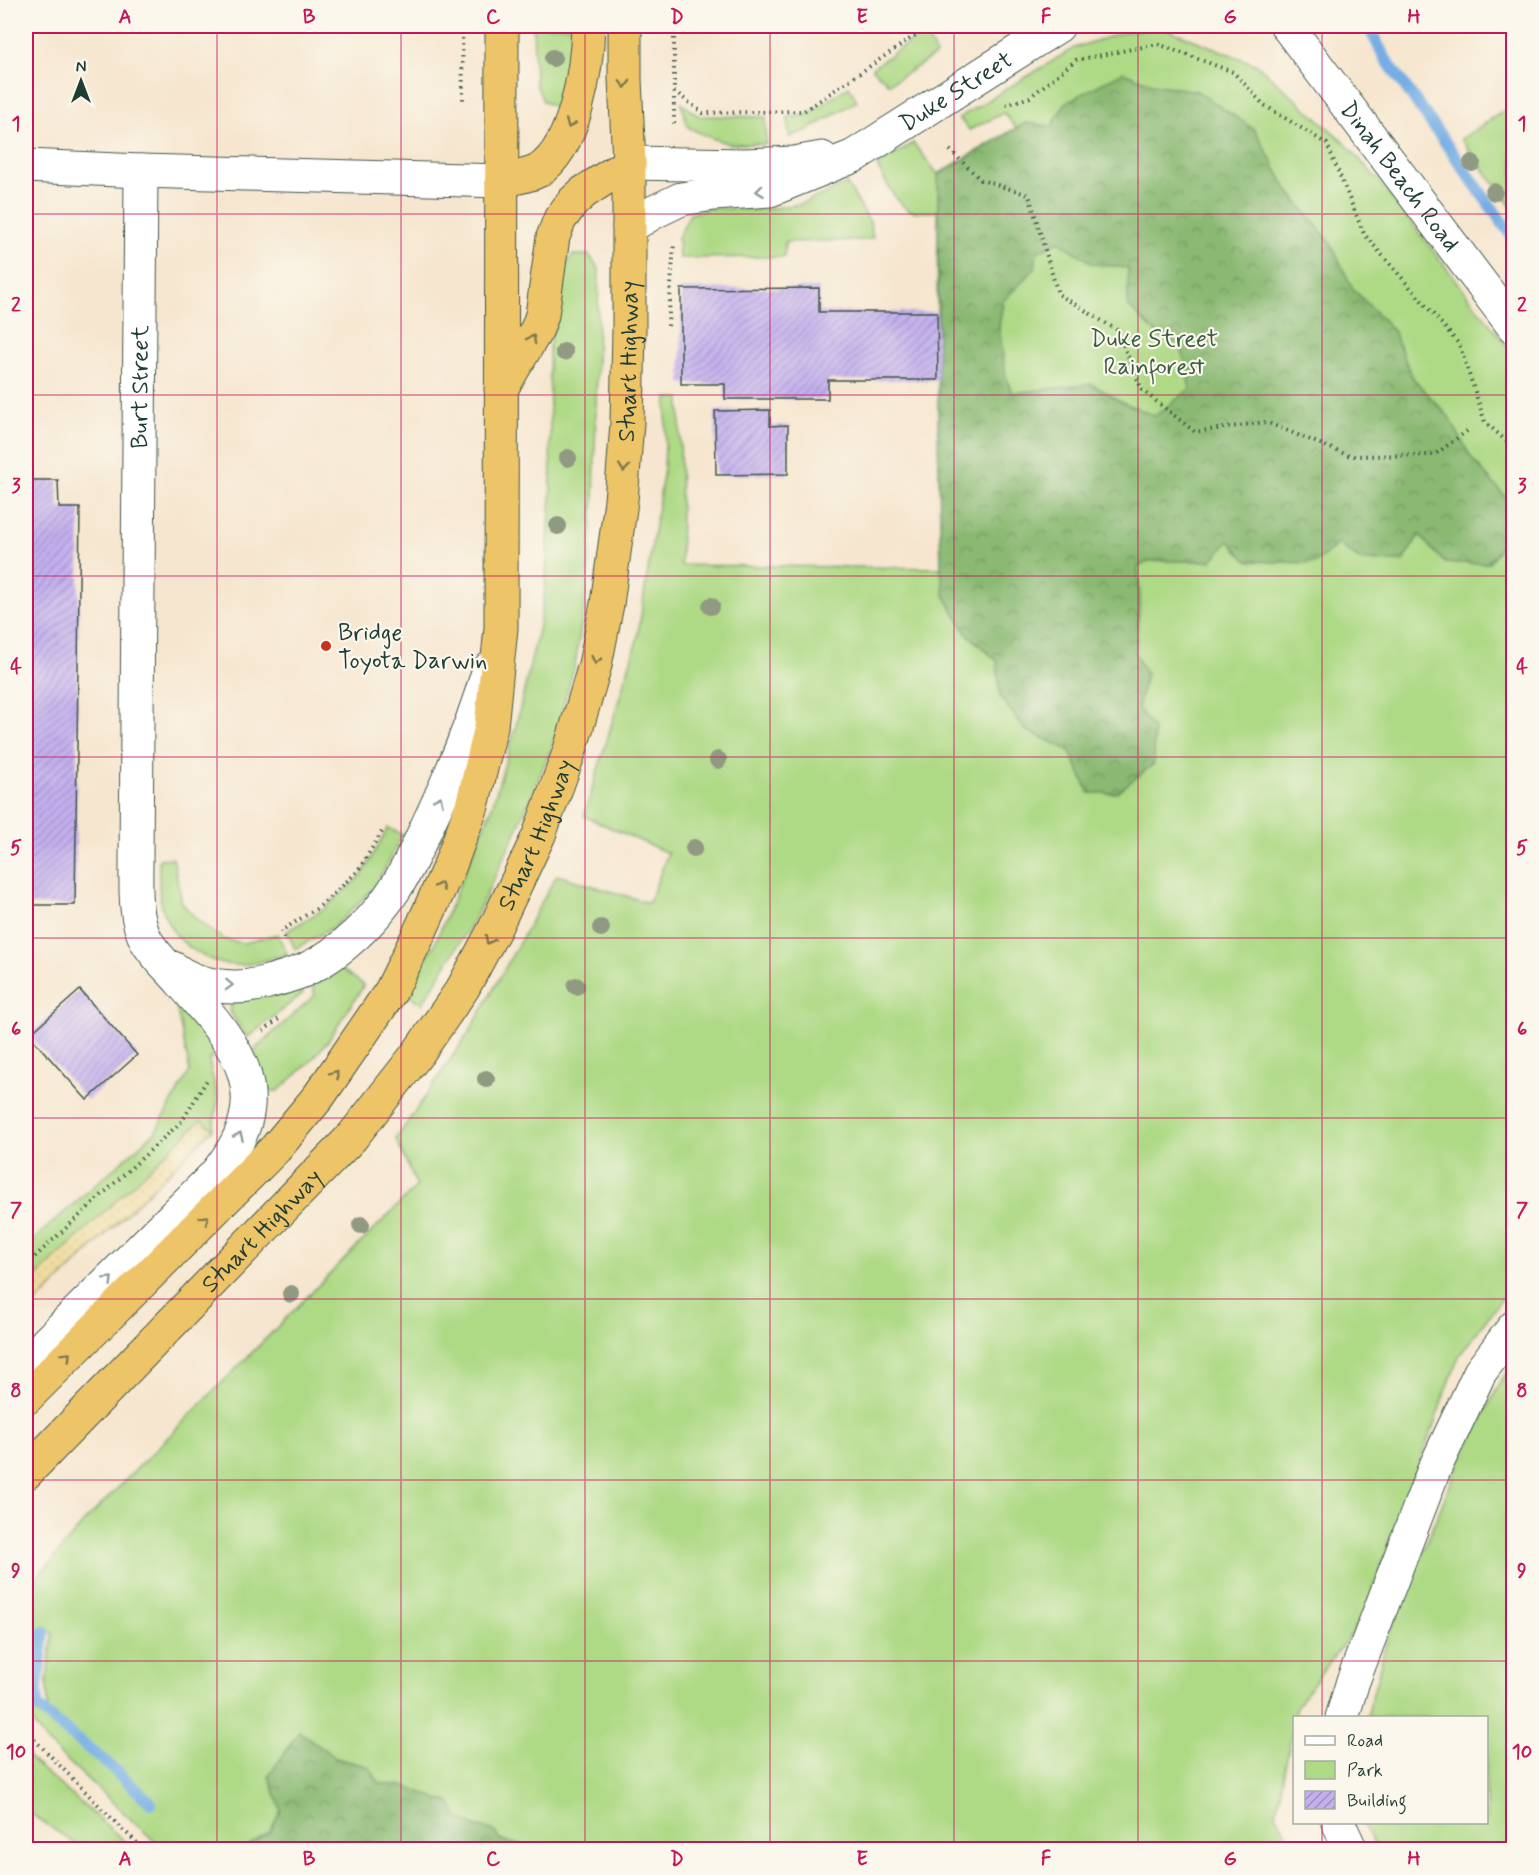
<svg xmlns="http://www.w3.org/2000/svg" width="1539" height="1875" font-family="Mynerve,sans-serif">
  <defs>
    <pattern id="forest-crowns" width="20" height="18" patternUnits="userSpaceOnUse" patternTransform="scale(1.5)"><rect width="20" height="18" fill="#8ab972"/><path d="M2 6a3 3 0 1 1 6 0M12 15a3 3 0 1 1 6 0" fill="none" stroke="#70985e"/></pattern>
    <pattern id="sand-dots" width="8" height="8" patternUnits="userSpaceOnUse" patternTransform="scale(1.5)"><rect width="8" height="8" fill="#eeda9e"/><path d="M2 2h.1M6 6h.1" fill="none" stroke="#ccbc89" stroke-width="1.8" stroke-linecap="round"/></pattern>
    <pattern id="building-hatch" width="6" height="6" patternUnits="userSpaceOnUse" patternTransform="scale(1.5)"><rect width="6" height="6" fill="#c4b0ef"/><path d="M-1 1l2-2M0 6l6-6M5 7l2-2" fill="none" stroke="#9f90c2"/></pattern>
  </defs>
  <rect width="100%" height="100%" fill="#fbf7ec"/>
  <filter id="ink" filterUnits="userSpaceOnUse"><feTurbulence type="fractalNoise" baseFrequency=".0167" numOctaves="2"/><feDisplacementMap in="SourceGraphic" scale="12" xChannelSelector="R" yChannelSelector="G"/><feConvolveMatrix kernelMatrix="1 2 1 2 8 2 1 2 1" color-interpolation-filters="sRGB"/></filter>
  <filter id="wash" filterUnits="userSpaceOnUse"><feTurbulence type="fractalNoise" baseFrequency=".008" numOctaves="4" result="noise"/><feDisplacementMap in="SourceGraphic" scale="24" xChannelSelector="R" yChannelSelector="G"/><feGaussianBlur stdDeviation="1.35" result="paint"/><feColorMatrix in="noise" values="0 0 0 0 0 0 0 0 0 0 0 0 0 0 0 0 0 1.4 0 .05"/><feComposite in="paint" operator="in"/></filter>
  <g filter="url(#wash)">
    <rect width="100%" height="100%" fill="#f6e6cf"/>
    <!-- green -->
    <g fill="#aed985" stroke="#668b5c" stroke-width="1.5">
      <polygon points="533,26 576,26 562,103 552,106 543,101 535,82"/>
      <path d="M 1164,28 L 1257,65 L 1344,142 L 1378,180 L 1514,355 L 1513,1284 L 1459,1356 L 1361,1621 L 1297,1705 L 1276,1815 L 1294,1849 L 527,1849 L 346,1777 L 281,1810 L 270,1832 L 248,1846 L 247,1849 L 163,1849 L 46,1741 L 26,1714 L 26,1695 L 48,1715 L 47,1679 L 53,1633 L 28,1632 L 26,1683 L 26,1591 L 83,1523 L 417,1186 L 396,1139 L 470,1031 L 557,875 L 649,903 L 668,853 L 584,816 L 637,640 L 664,468 L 667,398 L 680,398 L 681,565 L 941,568 L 937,312 L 938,212 C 929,211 918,214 909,210 C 896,204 884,178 877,166 L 913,143 L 938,174 L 1016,128 L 1004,113 L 969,130 L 959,118 L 1074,48 L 1124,32 Z"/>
      <polygon points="925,31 936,55 889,84 872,68"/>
      <polygon points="849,86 857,101 808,130 789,137 788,117 805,116"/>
      <polygon points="681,103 699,116 766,117 766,144 729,144 706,136 688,127"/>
      <polygon points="1513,105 1513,209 1461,139"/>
      <polygon points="847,184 870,222 873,238 864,240 785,242 784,257 679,258 678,238 690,214 709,208 759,210 801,204"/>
      <polygon points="573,255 589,255 599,269 594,498 586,596 575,664 552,746 517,830 475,918 422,1004 406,993 435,943 491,810 516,726 539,626 545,591 551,496 549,348 563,268"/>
      <polygon points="388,828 403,835 374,888 334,927 295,949 287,931 324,909 362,875"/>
      <path d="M 173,858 L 182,903 L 195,918 L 212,931 L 225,940 L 244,943 L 278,934 L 287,954 C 273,957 257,964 242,965 C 209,967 172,942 163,910 C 158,894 159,876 159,859 Z"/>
      <polygon points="331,962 364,985 328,1041 309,1063 278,1091 271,1091 263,1086 254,1050 315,995 309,976"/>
      <polygon points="296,981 303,993 247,1038 229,1010 234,1001"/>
      <polygon points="173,992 218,1049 209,1060 218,1100 213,1129 201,1121 26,1286 26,1246 155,1132 190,1071"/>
      <polygon points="1513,1365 1513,1849 1377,1849 1362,1823 1486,1822 1486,1718 1367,1717 1387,1640 1459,1463 1501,1381"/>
      <polygon points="26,1753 31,1760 134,1849 82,1849 26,1810"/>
    </g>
    <!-- forest -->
    <g fill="url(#forest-crowns)" stroke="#547b53" stroke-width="1.5" fill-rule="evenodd">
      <path d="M 1123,72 L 1153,84 L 1197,91 L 1255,130 L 1287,189 L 1330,242 L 1353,289 L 1393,330 L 1412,377 L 1449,417 L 1472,459 L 1505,496 L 1512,531 L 1489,563 L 1445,563 L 1419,535 L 1403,561 L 1362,561 L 1338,544 L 1315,563 L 1247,561 L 1229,541 L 1211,561 L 1149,561 L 1138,567 L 1140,598 L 1135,653 L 1146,674 L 1138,708 L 1154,730 L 1154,764 L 1116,793 L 1089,793 L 1069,750 L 1025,730 L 1000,697 L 997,661 L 966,633 L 944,595 L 941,568 L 938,434 L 938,175 L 1025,123 L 1052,126 L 1065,103 ZM 1059,241 L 1093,264 L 1128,268 L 1128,306 L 1158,335 L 1181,345 L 1190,389 L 1155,416 L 1120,401 L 1092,384 L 1012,393 L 1006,377 L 999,327 L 1003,301 L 1035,269 L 1037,252 Z"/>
      <polygon points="299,1731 336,1758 369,1767 379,1783 404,1786 450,1803 460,1819 476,1826 492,1830 504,1842 525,1845 528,1849 247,1849 248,1846 270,1832 281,1810 269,1776"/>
    </g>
    <!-- sand -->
    <polygon fill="url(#sand-dots)" stroke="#868c69" stroke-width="1.5" points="201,1120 213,1129 26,1313 26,1286"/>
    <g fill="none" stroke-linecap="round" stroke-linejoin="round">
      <!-- stream -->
      <g stroke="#74ade4" stroke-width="12">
        <polyline points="1368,26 1385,58 1514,239"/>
        <polyline points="26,1695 37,1707 108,1764 151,1803"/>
        <polyline points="37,1707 37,1686 44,1632"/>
      </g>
    </g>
    <g id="blocks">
      <!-- building -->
      <g fill="url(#building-hatch)">
        <polygon points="819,288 819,312 937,312 938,380 828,380 828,399 725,399 725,384 681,384 681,289"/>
        <polygon points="770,410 770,426 788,425 788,474 716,475 715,411"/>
        <polygon points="26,480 58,480 59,508 80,508 75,905 26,905"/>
        <polygon points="80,990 137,1055 87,1100 29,1035"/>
      </g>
    </g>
  </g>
  <g filter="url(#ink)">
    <use href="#blocks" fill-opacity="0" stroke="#3f564b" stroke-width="1.5"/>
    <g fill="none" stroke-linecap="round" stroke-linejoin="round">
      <!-- minor casing -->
      <g stroke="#3f564b" stroke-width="35">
        <g id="minor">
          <path id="s1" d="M 1287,26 L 1514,327"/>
          <polyline points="629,163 745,165 794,163 822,158"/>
          <polyline points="26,166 141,171 502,181"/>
          <path id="s2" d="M 629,227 L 656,211 L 681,199 L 714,194 L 770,190 L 854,156 L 1058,26"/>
          <path d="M 173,968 C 197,987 235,991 264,983 C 279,979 294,975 307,969 C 339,954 375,920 394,890 C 411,865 422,836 435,809 C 456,764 475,717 489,669"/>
          <path id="s3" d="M 26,1368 L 46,1343 L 213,1177 C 281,1097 240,1049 181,982 C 170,969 154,955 146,940 C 134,917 136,888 136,863 L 141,171"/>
          <polyline points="1342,1718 1353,1681 1433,1472 1480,1372 1514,1327"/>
          <polyline points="1338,1822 1351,1850"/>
        </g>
      </g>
      <!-- highway casing -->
      <g stroke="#3f564b" stroke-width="35">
        <g id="highway">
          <path d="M 502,181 C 513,178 528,176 538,171 C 576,147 587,67 588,26"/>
          <polyline points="501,389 537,329 542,315 553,237 560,219 573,202 584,192 629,163"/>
          <polyline points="26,1398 276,1148 319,1096 391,991 417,938 450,865 472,806 491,727 501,628 502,26"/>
          <path id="s4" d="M 26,1473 L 352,1137 L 418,1053 L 463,988 L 494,930 L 539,835 L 570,750 L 595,665 L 607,604 L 621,501 L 627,423 L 629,329 L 629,163 L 625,79 L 625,26"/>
        </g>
      </g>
      <!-- path -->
      <g stroke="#3f564b" stroke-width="4" stroke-dasharray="1.5 4.5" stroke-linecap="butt">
        <polyline points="462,26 463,100"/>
        <polyline points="674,26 674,128"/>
        <polyline points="674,91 703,113 804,111 929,26"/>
        <polyline points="1006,105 1030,97 1076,60 1158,44 1233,72 1264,105 1327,144 1364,234 1459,344 1485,422 1514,448"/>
        <polyline points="950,150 981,180 1029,195 1058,294 1117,330 1142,390 1195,432 1266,422 1350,456 1434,455 1470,429"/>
        <polyline points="668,326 674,244"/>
        <polyline points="284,938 281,931 319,907 358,871 383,830"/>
        <polyline points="263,1031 279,1019"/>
        <polyline points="26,1265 182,1121 207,1080"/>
        <polyline points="26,1731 120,1827 145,1850"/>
      </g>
      <!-- minor -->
      <use href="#minor" stroke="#fff" stroke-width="33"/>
      <!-- highway -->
      <use href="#highway" stroke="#eec469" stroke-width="33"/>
    </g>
    <!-- trees -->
    <g fill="#909a83">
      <circle cx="553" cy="58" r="9"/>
      <circle cx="1472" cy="163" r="9"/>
      <circle cx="1494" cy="192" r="9"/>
      <circle cx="564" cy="352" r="9"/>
      <circle cx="568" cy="458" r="9"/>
      <circle cx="558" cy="526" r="9"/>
      <circle cx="711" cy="606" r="9"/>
      <circle cx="718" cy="760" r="9"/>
      <circle cx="694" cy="848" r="9"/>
      <circle cx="601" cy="928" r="9"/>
      <circle cx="576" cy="986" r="9"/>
      <circle cx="486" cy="1079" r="9"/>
      <circle cx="361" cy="1225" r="9"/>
      <circle cx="291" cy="1294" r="9"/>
    </g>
    <!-- one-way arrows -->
    <defs><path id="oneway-chevron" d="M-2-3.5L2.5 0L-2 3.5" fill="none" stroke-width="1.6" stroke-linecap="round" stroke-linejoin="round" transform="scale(1.5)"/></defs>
    <g stroke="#7c7a4c">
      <use href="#oneway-chevron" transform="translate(625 84) rotate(88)"/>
      <use href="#oneway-chevron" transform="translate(570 124) rotate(110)"/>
      <use href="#oneway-chevron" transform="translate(532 339) rotate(-62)"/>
      <use href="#oneway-chevron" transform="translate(624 468) rotate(96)"/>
      <use href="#oneway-chevron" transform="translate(596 660) rotate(103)"/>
      <use href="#oneway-chevron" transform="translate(440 886) rotate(-66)"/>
      <use href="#oneway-chevron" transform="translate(489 940) rotate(118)"/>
      <use href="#oneway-chevron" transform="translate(335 1074) rotate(-55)"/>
      <use href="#oneway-chevron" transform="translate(205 1219) rotate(-45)"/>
      <use href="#oneway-chevron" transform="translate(67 1356) rotate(-45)"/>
    </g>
    <g stroke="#8f9e9a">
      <use href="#oneway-chevron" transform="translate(760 191) rotate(173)"/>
      <use href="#oneway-chevron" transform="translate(439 800) rotate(-65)"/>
      <use href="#oneway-chevron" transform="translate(229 985) rotate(2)"/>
      <use href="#oneway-chevron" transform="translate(239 1136) rotate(-67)"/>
      <use href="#oneway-chevron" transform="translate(109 1280) rotate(-45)"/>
    </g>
  </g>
  <!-- grid -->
  <path fill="none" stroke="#c2185b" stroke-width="1.5" stroke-opacity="0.55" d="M 217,26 L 217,1850M 401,26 L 401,1850M 585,26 L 585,1850M 770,26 L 770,1850M 954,26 L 954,1850M 1138,26 L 1138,1850M 1322,26 L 1322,1718M 26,214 L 1514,214M 26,395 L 1514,395M 26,576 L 1514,576M 26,757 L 1514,757M 26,938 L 1514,938M 26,1118 L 1514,1118M 26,1299 L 1514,1299M 26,1480 L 1514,1480M 26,1661 L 1514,1661M 1322,1822 L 1322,1850"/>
  <!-- markers -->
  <circle fill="#c8321e" stroke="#fbf7ec" stroke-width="2" cx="326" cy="646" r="6"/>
  <g text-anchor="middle" stroke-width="4.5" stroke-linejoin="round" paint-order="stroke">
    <!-- street labels -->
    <g font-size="24" fill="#1f3d34" stroke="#fbf7ec">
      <text dy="8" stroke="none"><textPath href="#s2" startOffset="360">Duke Street</textPath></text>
      <text dy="8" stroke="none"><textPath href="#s1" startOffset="188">Dinah Beach Road</textPath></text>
      <text dy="8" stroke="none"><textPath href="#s4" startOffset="1310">Stuart Highway</textPath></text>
      <text dy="8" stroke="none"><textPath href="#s3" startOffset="1102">Burt Street</textPath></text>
      <text dy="8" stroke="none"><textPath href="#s4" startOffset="824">Stuart Highway</textPath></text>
      <text dy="8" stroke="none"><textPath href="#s4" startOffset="338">Stuart Highway</textPath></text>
    </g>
    <!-- park labels -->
    <g font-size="24" fill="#3c5c44" stroke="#fbf7ec">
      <text x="1154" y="346">Duke Street<tspan x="1154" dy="28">Rainforest</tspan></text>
    </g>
    <!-- poi labels -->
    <g font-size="24" fill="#1f3d34" stroke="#fbf7ec" text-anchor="start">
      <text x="338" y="640">Bridge<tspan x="338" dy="28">Toyota Darwin</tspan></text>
    </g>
  </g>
  <!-- margin -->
  <rect width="1539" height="1875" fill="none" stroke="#fbf7ec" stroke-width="66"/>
  <!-- legend -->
  <rect x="1293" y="1716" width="195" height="108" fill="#fbf7ec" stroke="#a3ada2" stroke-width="1.5"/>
  <rect x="1305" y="1736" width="30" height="9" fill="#ffffff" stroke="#a3ada2" stroke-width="1.5"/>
  <text x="1347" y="1746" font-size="18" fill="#1f3d34">Road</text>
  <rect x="1305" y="1761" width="30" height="18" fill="#aed985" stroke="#a3ada2" stroke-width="1.5"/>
  <text x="1347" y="1776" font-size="18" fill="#1f3d34">Park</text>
  <rect x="1305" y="1791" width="30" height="18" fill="url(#building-hatch)" stroke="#a3ada2" stroke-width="1.5"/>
  <text x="1347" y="1806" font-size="18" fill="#1f3d34">Building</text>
  <!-- north arrow -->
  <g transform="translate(81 81)" stroke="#fbf7ec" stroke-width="4.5" paint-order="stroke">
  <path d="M0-4.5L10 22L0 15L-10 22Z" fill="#1f3d34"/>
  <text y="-9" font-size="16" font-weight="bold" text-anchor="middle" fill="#1f3d34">N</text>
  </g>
  <rect x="33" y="33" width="1473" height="1809" fill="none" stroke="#c2185b" stroke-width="2"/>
  <g font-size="20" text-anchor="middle" font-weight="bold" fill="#c2185b">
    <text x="125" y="23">A</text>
    <text x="309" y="23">B</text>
    <text x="493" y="23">C</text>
    <text x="677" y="23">D</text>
    <text x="862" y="23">E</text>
    <text x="1046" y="23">F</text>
    <text x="1230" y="23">G</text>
    <text x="1414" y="23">H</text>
    <text x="16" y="130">1</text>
    <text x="1522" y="130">1</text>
    <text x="16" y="311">2</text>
    <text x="1522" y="311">2</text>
    <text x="16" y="492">3</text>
    <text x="1522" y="492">3</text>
    <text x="16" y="673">4</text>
    <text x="1522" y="673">4</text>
    <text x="16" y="854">5</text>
    <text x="1522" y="854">5</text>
    <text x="16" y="1035">6</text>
    <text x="1522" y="1035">6</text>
    <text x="16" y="1216">7</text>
    <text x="1522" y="1216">7</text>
    <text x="16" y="1397">8</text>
    <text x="1522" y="1397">8</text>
    <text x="16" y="1577">9</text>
    <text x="1522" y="1577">9</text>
    <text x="16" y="1758">10</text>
    <text x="1522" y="1758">10</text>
    <text x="125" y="1865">A</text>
    <text x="309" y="1865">B</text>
    <text x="493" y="1865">C</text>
    <text x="677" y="1865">D</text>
    <text x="862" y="1865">E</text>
    <text x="1046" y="1865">F</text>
    <text x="1230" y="1865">G</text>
    <text x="1414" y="1865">H</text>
  </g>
</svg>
